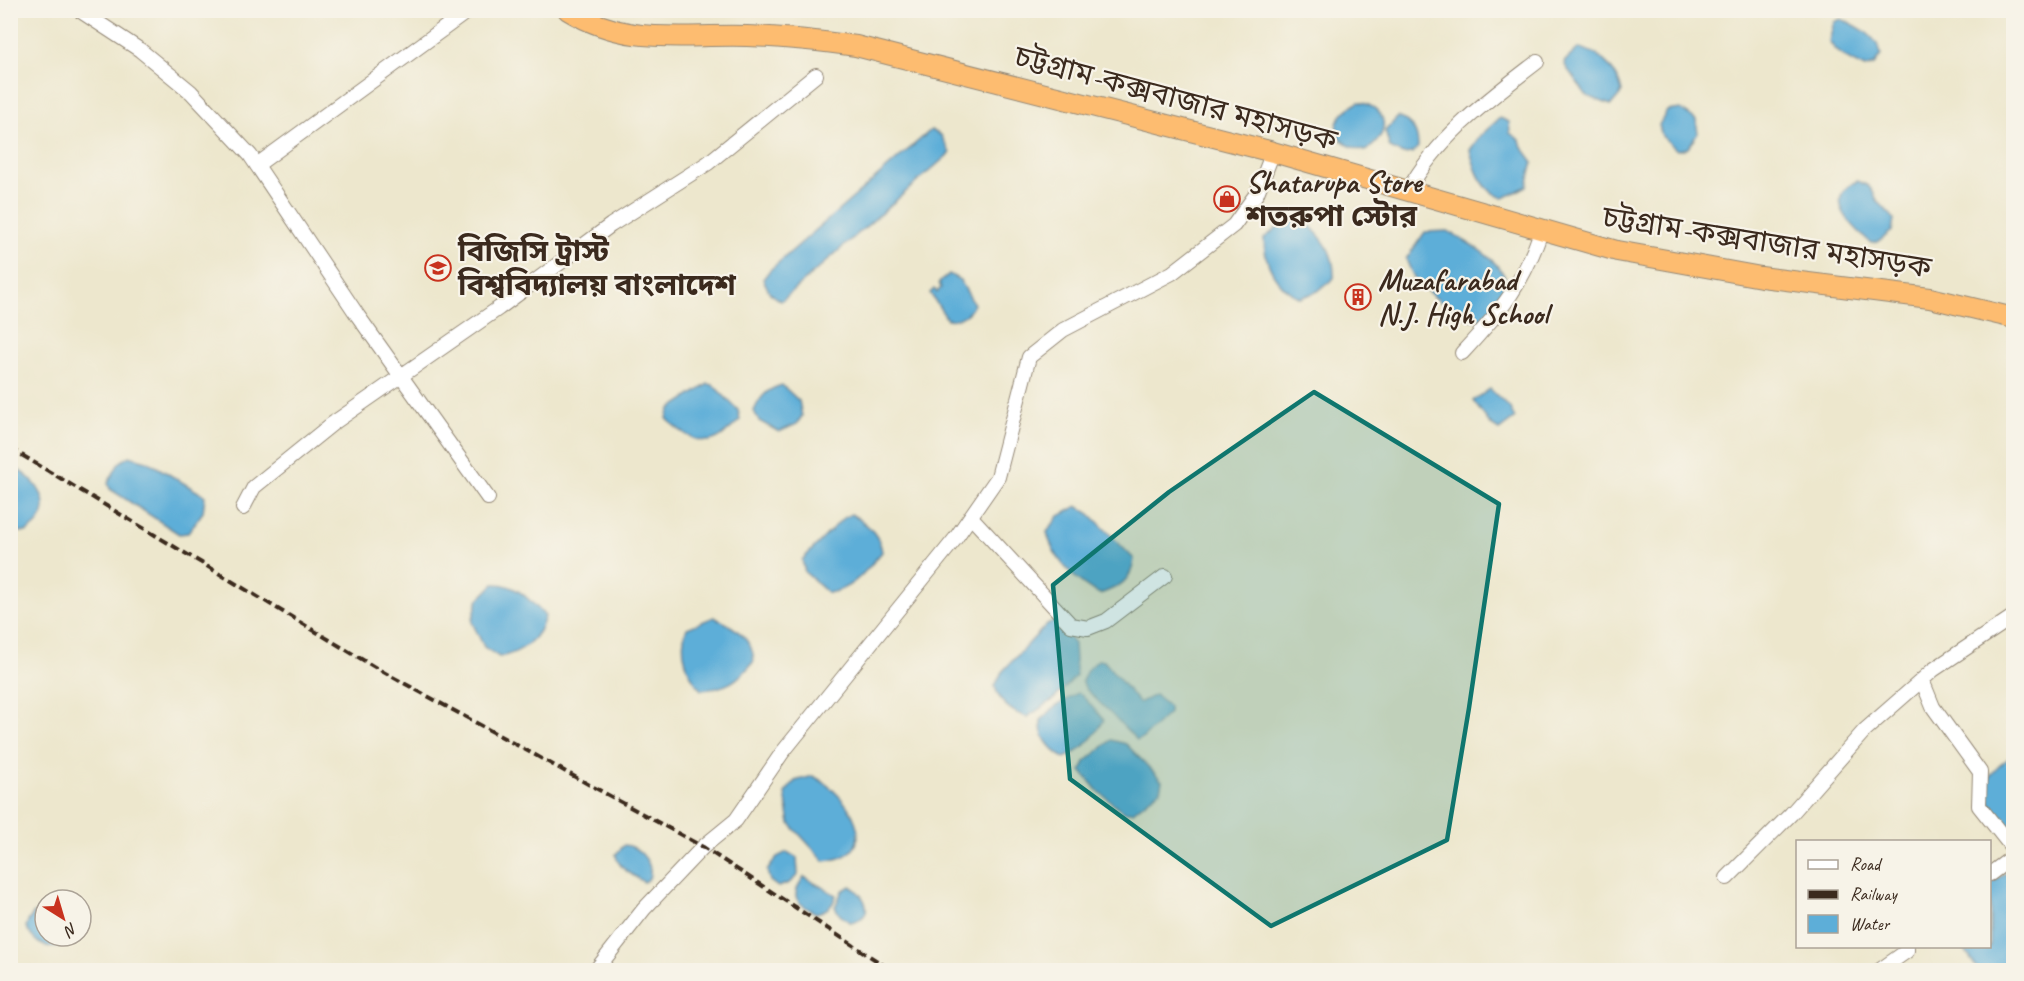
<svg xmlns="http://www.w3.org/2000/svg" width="2024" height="981" font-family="Caveat,'Noto Sans Bengali',sans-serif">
  <rect width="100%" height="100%" fill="#f7f3e8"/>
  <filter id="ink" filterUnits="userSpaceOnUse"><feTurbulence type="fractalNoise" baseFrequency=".0167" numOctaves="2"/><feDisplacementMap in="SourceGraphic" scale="12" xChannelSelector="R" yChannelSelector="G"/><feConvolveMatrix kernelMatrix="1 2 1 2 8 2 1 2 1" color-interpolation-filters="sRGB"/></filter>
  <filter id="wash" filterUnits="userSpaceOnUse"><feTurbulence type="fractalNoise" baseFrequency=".008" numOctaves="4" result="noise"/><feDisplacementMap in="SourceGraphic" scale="24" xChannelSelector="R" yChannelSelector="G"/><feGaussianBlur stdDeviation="1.35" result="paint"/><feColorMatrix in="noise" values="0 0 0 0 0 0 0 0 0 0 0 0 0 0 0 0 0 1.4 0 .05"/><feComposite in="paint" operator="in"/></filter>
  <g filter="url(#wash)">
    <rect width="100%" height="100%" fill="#ede7cd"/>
    <!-- water -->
    <g fill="#5daed8" stroke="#4c6c7b" stroke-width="1.5">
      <path d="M 1841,19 C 1858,26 1878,36 1881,55 L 1874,65 L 1865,68 C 1850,61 1838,55 1829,41 L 1834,22 Z"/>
      <path d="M 1579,48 C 1600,52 1618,71 1622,92 L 1611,105 L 1587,96 L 1566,67 L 1564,62 Z"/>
      <path d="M 1359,102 C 1390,108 1391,136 1365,151 C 1329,143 1327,119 1359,102 Z"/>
      <polygon points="1681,109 1696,120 1698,133 1688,148 1677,150 1662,136 1659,125 1667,111"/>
      <path d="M 1398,117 C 1412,122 1418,132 1418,147 L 1413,153 L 1403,154 L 1390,148 L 1385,131 Z"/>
      <path d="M 1500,118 L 1509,122 L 1510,133 L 1520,140 L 1522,147 L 1533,162 L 1527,186 L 1504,198 C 1482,192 1475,170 1470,150 L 1480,136 Z"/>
      <polygon points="931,130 941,135 950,153 781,301 770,293 763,279 770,270"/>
      <path d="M 1857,181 C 1871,186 1871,188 1877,200 C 1880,207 1890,212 1894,219 L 1892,231 L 1878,242 L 1871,243 C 1852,226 1821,198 1857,181 Z"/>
      <path d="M 1290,218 L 1303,219 C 1322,237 1335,251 1334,278 L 1318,291 L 1300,298 C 1276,287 1264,264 1264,238 Z"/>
      <path d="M 1448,231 C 1471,245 1500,258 1508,285 C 1502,297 1493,317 1478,320 C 1463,322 1426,291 1416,280 C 1412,275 1409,266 1406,259 L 1425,232 Z"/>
      <path d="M 949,274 L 960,280 L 974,304 C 969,315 959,321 947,319 L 930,293 L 934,289 L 937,292 L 941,288 L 939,283 Z"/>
      <path d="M 708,384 L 713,385 L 738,410 L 740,420 C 719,440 707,450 681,431 C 676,427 671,424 667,418 L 670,409 Z"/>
      <path d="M 782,385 L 799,401 L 802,416 L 797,424 L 779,432 L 759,421 L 754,411 C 760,397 767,389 782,385 Z"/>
      <polygon points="1490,389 1509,407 1515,418 1499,430 1491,425 1473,401"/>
      <polygon points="129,456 147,461 205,496 203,512 188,533 179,534 110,489 108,483 119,463"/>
      <path d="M 11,466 C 39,479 61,512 26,532 L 11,531 Z"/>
      <path d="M 1077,506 L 1090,514 L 1134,559 C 1132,581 1119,587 1100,594 C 1076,583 1052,557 1047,532 L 1059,516 Z"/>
      <path d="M 851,514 C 865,522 880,535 882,552 C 866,570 853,590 828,593 L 805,572 L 802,560 L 843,518 Z"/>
      <path d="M 494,584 C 516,583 530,600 545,616 C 539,640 521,653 499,657 L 484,647 L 472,622 L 478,600 Z"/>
      <path d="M 714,617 C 733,626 753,638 754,661 C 737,682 727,688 701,690 C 687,674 678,649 687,628 Z"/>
      <path d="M 1055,620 L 1074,644 L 1076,676 L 1053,700 L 1027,717 C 1011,712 999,702 995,686 L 1002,672 L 1047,624 Z"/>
      <polygon points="1098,660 1104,661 1139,703 1155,695 1169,707 1169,713 1143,738 1137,740 1086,689 1082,681 1087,670"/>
      <path d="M 1077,693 L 1081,694 L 1104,720 C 1096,735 1081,752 1064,758 C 1050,749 1039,737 1041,720 L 1056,706 Z"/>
      <polygon points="1111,740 1126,744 1162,781 1160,790 1133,812 1124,812 1097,790 1081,771 1085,762"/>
      <path d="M 2013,755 L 2013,835 C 1985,800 1970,785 2013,755 Z"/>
      <path d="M 813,776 C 848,793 888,855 824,861 L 790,824 L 785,793 L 795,781 Z"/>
      <path d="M 624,845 C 640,846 656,866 648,880 L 644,882 C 634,876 616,867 616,854 Z"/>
      <polygon points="787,852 797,858 798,875 789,883 778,887 770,881 767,871 777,857"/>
      <polygon points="2013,868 2013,970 1978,970 1963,947 1990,946 1990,884"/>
      <path d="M 804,877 L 836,895 C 833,907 827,910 816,913 C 796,903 789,897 804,877 Z"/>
      <path d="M 850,886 C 866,895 877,918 850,922 L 840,915 L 835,907 L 842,891 Z"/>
      <path d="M 45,906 L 45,936 L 68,936 L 59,947 C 42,948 34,942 26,927 C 29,917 35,910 45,906 Z"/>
    </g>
  </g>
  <g filter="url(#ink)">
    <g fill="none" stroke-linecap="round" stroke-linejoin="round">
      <!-- minor casing -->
      <g stroke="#948876" stroke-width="16">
        <g id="minor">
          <polyline points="79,10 140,50 191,92 250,155 358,316 488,498"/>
          <polyline points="257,165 469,10"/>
          <path d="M 1408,191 C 1437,137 1489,99 1537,62"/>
          <path d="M 1462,353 C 1501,311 1523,285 1542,229"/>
          <polyline points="243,508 254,487 332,424 499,308 611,225 708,163 816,75"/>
          <polyline points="971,517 1071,625 1088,628 1106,621 1165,576"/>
          <polyline points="2014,616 1933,670 1922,680 1933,707 1980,772 1979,806 2014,850"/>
          <polyline points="1990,874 2014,856"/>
          <polyline points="1727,878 1791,814 1865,730 1922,680"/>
          <polyline points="596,970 644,909 703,847 736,820 782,753 955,539 998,477 1029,357 1063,330 1172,273 1234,225 1257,193 1273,152"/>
          <polyline points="1880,970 1907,951 1907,946"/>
        </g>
      </g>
      <!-- highway casing -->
      <g stroke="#948876" stroke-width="22">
        <path id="highway" d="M 568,10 C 629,47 679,34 747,36 C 784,37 820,41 856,46 L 1273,152 L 1617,251 L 1761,277 L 1930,298 L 2014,318"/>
      </g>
      <!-- minor -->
      <use href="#minor" stroke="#fff" stroke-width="14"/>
      <!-- highway -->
      <use href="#highway" stroke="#fdbc70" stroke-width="20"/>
      <!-- rail -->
      <polyline stroke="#3b2a1e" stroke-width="4" stroke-dasharray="9 4.5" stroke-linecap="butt" points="10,448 378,669 703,847 891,970"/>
    </g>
  </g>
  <!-- marked area -->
  <path fill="#0f766e" fill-opacity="0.2" stroke="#0f766e" stroke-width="4.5" stroke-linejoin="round" d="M 1314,392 L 1499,504 L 1469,708 L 1447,840 L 1271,926 L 1070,779 L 1053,585 L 1169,492 Z"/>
  <!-- icons -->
  <defs>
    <g id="shop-ring" transform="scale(1.35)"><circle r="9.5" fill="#f7f3e8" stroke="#c8321e" stroke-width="1.5"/><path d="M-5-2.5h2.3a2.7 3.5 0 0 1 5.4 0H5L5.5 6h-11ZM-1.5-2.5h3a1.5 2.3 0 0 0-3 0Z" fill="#c8321e"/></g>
    <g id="university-ring" transform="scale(1.35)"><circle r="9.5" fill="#f7f3e8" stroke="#c8321e" stroke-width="1.5"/><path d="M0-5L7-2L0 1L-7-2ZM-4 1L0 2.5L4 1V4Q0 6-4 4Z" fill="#c8321e"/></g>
    <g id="building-ring" transform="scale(1.35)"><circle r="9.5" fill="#f7f3e8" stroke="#c8321e" stroke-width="1.5"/><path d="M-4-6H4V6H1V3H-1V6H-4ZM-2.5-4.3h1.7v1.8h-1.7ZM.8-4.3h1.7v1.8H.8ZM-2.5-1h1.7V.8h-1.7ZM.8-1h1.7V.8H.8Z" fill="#c8321e"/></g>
  </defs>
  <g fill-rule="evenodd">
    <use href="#shop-ring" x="1227" y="199"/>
    <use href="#university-ring" x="438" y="268"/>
    <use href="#building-ring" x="1358" y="297"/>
  </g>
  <g text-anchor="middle" stroke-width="4.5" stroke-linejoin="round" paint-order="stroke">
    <!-- street labels -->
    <g font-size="30" fill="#3b2a1e" stroke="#f7f3e8">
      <text transform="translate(1176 98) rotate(15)" y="10">চট্টগ্রাম-কক্সবাজার মহাসড়ক</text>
      <text transform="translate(1767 242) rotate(9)" y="10">চট্টগ্রাম-কক্সবাজার মহাসড়ক</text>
    </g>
    <!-- poi labels -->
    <g font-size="30" font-weight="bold" fill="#3b2a1e" stroke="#f7f3e8" text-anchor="start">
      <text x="1246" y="192">Shatarupa Store<tspan x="1246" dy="34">শতরুপা স্টোর</tspan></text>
      <text x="458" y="261">বিজিসি ট্রাস্ট<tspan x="458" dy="34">বিশ্ববিদ্যালয় বাংলাদেশ</tspan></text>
      <text x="1378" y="290">Muzafarabad<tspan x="1378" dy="34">N.J. High School</tspan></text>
    </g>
  </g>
  <!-- margin -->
  <rect width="2024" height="981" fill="none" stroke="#f7f3e8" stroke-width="36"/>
  <!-- legend -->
  <rect x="1796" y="840" width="195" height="108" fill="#f7f3e8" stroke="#aca397" stroke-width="1.5"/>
  <rect x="1808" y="860" width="30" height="9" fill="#ffffff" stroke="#aca397" stroke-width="1.5"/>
  <text x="1850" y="870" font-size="18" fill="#3b2a1e">Road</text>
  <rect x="1808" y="890" width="30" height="9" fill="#3b2a1e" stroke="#aca397" stroke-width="1.5"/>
  <text x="1850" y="900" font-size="18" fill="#3b2a1e">Railway</text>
  <rect x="1808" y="915" width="30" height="18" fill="#5daed8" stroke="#aca397" stroke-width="1.5"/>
  <text x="1850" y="930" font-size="18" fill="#3b2a1e">Water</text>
  <!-- north arrow -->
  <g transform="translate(63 918) rotate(143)"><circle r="28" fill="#f7f3e8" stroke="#aca397" stroke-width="1.5"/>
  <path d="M0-4.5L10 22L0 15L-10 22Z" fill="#c8321e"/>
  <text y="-9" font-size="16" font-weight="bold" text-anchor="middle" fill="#3b2a1e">N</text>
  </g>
</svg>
